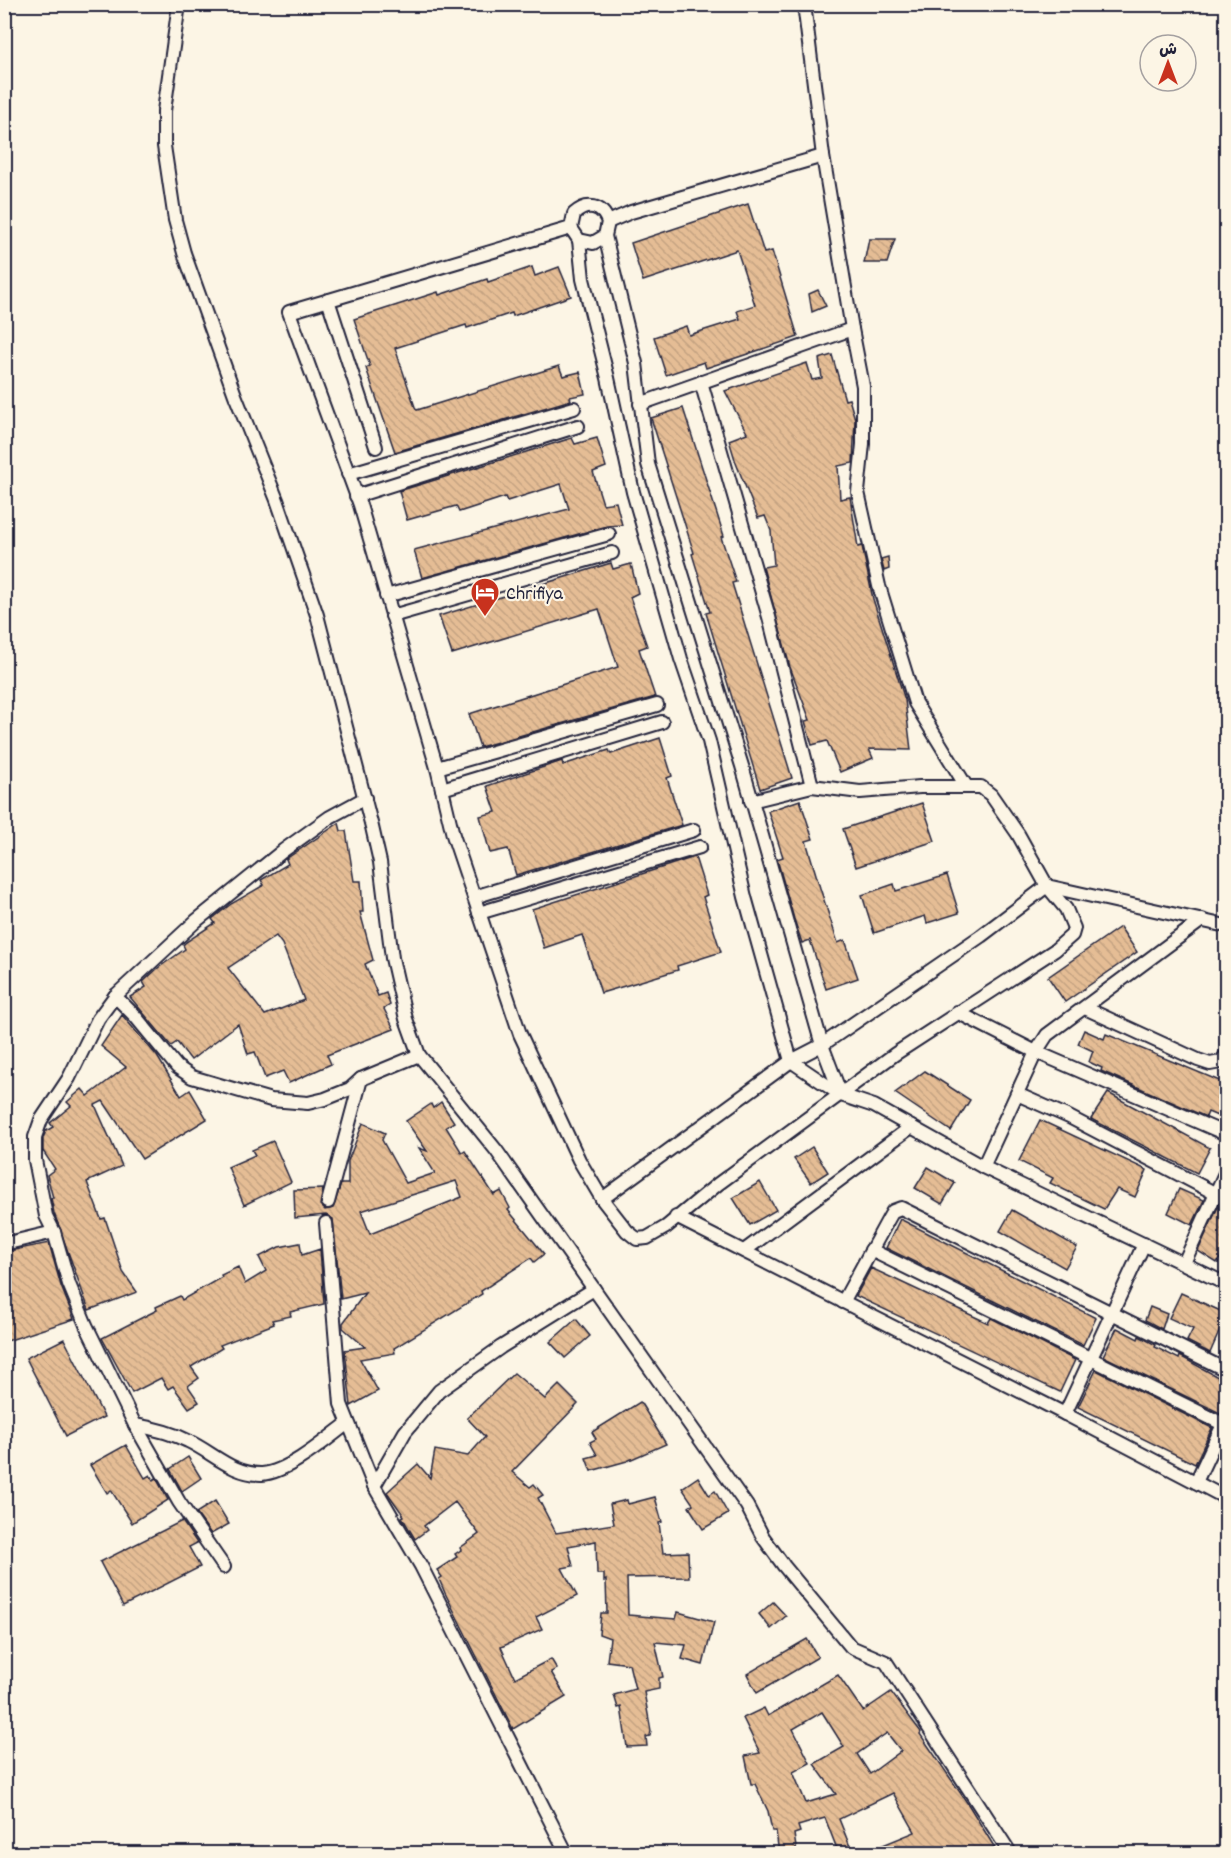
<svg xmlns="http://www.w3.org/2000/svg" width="1231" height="1858" font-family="Dekko,'Playpen Sans Arabic',sans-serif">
  <defs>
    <pattern id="building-back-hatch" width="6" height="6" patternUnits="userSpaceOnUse" patternTransform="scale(1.5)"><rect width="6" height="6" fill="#e5bd95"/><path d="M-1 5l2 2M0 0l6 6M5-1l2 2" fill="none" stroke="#c4a281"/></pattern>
  </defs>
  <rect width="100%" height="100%" fill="#fcf5e5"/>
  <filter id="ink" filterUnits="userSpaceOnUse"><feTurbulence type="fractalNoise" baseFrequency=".0167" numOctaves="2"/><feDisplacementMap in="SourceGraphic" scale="12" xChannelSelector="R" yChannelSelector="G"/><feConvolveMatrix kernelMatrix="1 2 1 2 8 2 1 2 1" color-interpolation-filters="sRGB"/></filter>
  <g filter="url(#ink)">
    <!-- building -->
    <g fill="url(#building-back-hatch)" stroke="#22223b" stroke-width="1.5" fill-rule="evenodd">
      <polygon points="748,204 764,253 772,251 798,337 706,368 704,362 666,375 654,337 686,326 689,335 740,319 737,311 755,305 737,250 643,281 631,243"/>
      <polygon points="869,239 895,239 887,263 864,263"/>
      <polygon points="532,267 535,276 559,267 571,296 513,316 512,313 467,328 466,325 395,348 415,407 417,410 559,366 563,376 580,372 585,394 570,397 571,400 395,452 366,368 370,366 354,319 438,292 439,295 487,279 488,282"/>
      <polygon points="818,290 826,306 812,312 809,294"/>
      <polygon points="832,355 845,400 849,399 855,419 853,463 838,466 840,499 850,497 858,547 862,546 873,599 905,700 911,750 869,749 873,758 840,772 827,741 812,745 805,721 810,720 790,667 763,567 774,565 771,531 765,516 758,518 736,463 729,440 747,433 725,391 807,363 812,380 822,378 819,359"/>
      <polygon points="683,408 724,536 721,537 736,582 732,583 792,778 760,789 706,613 710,612 692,554 694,553 651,418"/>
      <polygon points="572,438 575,444 597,438 606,467 593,472 603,504 616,502 622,525 607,526 422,578 414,550 569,509 561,484 507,501 505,497 459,512 456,506 407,520 399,491"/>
      <polygon points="888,557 889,569 884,571 881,559"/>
      <polygon points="611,563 613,569 631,564 638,593 630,597 647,646 639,649 655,697 480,747 469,714 618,667 599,609 452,654 439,616"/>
      <polygon points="660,738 672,776 667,778 682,825 516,875 508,849 490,853 480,816 496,812 487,786 562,761 563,765 609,750 611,754"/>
      <polygon points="800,800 813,839 806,841 820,888 838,943 845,940 858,978 826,989 810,940 802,943 794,919 777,859 783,857 768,811"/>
      <polygon points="922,803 935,841 856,867 843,829"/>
      <path d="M 339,823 L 341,831 L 346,831 L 354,881 L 361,881 L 363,912 L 360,912 L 373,960 L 365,964 L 378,996 L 386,993 L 390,1005 L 384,1009 L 394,1029 L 327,1055 L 331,1064 L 289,1083 L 283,1071 L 265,1078 L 255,1052 L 248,1054 L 238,1024 L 191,1060 L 177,1042 L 171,1046 L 130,997 L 146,987 L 143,982 L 158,968 L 185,949 L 183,945 L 186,942 L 215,923 L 212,919 L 231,904 L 264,885 L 261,880 L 288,864 L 286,859 ZM 276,936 L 282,944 L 304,1000 L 265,1015 L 228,968 Z"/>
      <polygon points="695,857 707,895 703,897 721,952 677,966 678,970 601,993 582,935 544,948 532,909"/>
      <polygon points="947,875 959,913 927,923 925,916 874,933 862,895 894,884 896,891"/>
      <polygon points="1120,927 1137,952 1065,1002 1048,977"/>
      <polygon points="122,1015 157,1056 181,1096 190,1090 207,1119 142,1159 103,1101 95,1105 122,1166 87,1182 101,1219 105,1218 123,1272 137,1292 89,1310 54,1213 51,1198 53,1198 47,1175 55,1169 43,1151 43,1138 46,1131 53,1127 50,1123 71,1106 67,1102 82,1089 88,1096 126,1067 101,1046"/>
      <polygon points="1084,1030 1104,1039 1106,1034 1227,1084 1227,1120 1208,1112 1206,1117 1101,1071 1102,1068 1089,1062 1093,1051 1078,1044"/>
      <polygon points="925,1071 970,1100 951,1131 895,1093"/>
      <polygon points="1108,1093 1210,1148 1197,1173 1091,1119"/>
      <path d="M 441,1102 L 454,1122 L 446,1127 L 462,1153 L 465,1151 L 494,1195 L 501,1191 L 510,1208 L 508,1210 L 544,1254 L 534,1262 L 531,1258 L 481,1291 L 482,1294 L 394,1348 L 395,1353 L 360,1359 L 378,1391 L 351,1406 L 345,1350 L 365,1347 L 343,1328 L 343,1323 L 365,1293 L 341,1299 L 333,1219 L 326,1215 L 295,1218 L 294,1190 L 323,1189 L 320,1205 L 325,1210 L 333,1208 L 341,1184 L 348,1184 L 348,1161 L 363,1123 L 385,1133 L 382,1140 L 406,1183 L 435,1173 L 419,1148 L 427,1151 L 406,1121 L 431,1104 L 433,1108 ZM 456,1181 L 462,1197 L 370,1234 L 361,1211 Z"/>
      <polygon points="1040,1120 1147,1170 1135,1197 1117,1189 1104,1209 1050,1183 1053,1178 1019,1161"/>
      <polygon points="273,1141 291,1182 244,1205 228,1167 255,1155 252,1150"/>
      <polygon points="812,1147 828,1172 811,1183 794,1159"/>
      <polygon points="928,1167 955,1183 942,1204 915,1188"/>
      <polygon points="760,1182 776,1210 750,1225 733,1198"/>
      <polygon points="1179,1189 1204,1200 1192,1225 1168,1213"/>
      <polygon points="1218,1207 1227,1211 1227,1247 1217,1263 1198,1251"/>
      <polygon points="1012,1210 1077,1247 1065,1268 1000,1231"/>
      <polygon points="900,1219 1096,1318 1083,1345 886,1248"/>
      <polygon points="49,1243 61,1286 74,1319 4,1342 4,1252"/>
      <polygon points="300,1243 302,1255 320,1249 324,1304 290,1312 291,1316 272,1320 274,1324 220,1345 222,1348 191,1367 199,1378 188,1386 199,1402 189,1408 173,1386 168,1389 161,1378 132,1393 102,1338 157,1310 156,1307 180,1296 182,1300 222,1277 221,1275 238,1267 245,1284 266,1271 259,1257 279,1247"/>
      <polygon points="871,1268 988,1323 991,1318 1075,1360 1060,1392 856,1296"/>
      <polygon points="1181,1293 1227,1314 1210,1353 1187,1341 1193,1329 1169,1318"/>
      <polygon points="1150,1307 1167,1314 1162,1329 1145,1320"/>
      <polygon points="576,1319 590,1336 565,1358 550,1342"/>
      <polygon points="1117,1328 1138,1339 1139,1336 1156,1345 1155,1347 1179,1359 1180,1356 1227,1382 1227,1401 1221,1411 1220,1413 1103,1356"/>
      <polygon points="64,1339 104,1417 66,1436 26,1358"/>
      <polygon points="1096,1370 1212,1428 1195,1464 1078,1407"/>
      <polygon points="514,1373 545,1399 559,1385 578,1404 512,1472 530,1487 534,1484 543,1495 538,1498 556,1533 614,1524 610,1504 627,1500 628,1504 655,1497 662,1522 659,1523 663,1553 688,1552 689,1577 627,1578 628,1615 676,1619 678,1612 714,1622 703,1665 682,1659 686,1645 655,1642 663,1677 659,1678 659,1689 644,1692 651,1731 650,1736 646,1737 647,1746 627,1747 621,1707 618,1708 614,1695 635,1689 629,1664 607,1661 610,1638 599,1634 601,1613 607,1613 606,1580 604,1581 604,1574 597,1574 596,1541 568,1546 573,1566 562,1568 577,1596 536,1617 542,1629 501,1647 515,1678 551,1659 557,1669 551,1672 566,1697 513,1729 445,1593 439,1579 442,1577 437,1570 457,1557 455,1554 461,1550 460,1548 479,1534 455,1502 424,1526 427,1530 415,1539 402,1517 404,1516 387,1492 418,1464 430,1478 435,1450 468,1456 485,1437 467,1418"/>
      <polygon points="640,1402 666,1444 627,1461 591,1471 586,1458 597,1455 590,1442 596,1439 592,1432"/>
      <polygon points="126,1445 145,1478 150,1475 153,1480 156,1478 168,1500 132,1523 111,1490 107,1493 90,1465"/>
      <polygon points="188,1457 201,1478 182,1491 170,1469"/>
      <polygon points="698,1477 709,1495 715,1491 728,1514 703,1529 689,1507 693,1504 682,1488"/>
      <polygon points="215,1501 229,1524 211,1534 196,1513"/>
      <polygon points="182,1521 197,1543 189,1547 200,1567 123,1606 100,1562"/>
      <polygon points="773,1602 786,1616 771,1629 759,1614"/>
      <polygon points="807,1639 818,1657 757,1693 747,1674"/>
      <path d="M 838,1675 L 863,1711 L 891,1692 L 921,1732 L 920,1734 L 968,1804 L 995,1848 L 983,1854 L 861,1854 L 915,1832 L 893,1793 L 839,1819 L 853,1854 L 839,1854 L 825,1818 L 798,1826 L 800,1832 L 794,1834 L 797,1854 L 779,1854 L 776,1831 L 772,1831 L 768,1811 L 755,1784 L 751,1784 L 745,1756 L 760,1753 L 743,1718 L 764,1708 L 768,1716 ZM 822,1712 L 844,1747 L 814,1764 L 836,1794 L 806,1803 L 793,1772 L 810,1763 L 793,1729 ZM 887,1733 L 901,1751 L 870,1774 L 857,1754 Z"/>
    </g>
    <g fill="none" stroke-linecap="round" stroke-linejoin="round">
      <!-- street casing -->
      <g stroke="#22223b" stroke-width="16">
        <g id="street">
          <polyline points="179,4 164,111 164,146 175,220 184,253 235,395 277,500 317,615 372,827 380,862 392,958 406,1019 419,1055 496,1150 747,1506 763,1537 784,1566 851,1647 886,1662 1011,1854"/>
          <polyline points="608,222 631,212 823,156 804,4"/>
          <polyline points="571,228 289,312 360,505 437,768 453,835 520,1034 579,1160 602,1199 627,1231 637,1239 647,1238 666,1227 718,1184 895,1054 1055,950 1072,935 1074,928 1066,909 1047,886 1018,834 991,795 981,787 920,787 860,792 812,786 751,801"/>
          <path d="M 605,236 L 593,243 L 579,240 L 571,228 L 574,214 C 587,202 602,205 608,222 L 605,236 L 636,363 L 648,464 L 742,766 L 822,1045 L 841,1095"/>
          <polyline points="579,240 583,279 608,378 633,492 681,659 709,741 745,897 791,1061 841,1095 874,1106 983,1167 1226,1284"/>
          <polyline points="328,300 376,447"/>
          <polyline points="852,329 863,386 863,444 858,492 879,586 915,703 966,786"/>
          <polyline points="701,382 769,617 812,786"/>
          <polyline points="640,404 852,329 823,156"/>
          <polyline points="348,474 574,408"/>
          <polyline points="356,496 578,426"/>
          <polyline points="386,596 609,534"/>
          <polyline points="392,616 612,553"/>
          <polyline points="437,768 657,705"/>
          <polyline points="442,789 662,722"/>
          <polyline points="474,897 694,830"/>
          <polyline points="479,913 700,847"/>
          <polyline points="115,996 135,1016 177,1067 192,1077 271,1100 308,1103 325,1099 350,1089 361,1079 419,1055"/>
          <polyline points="1085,1008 1198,1060 1210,1064 1221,1062 1226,1055"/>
          <polyline points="957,1012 1036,1052 1226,1134"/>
          <polyline points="1017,1094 1069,1117 1226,1199"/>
          <polyline points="983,1167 1036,1052 1047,1035 1202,920"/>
          <polyline points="602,1199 791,1061 822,1045 981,936 1047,886 1226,926"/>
          <polyline points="328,1202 361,1079"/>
          <polyline points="676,1217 1065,1414 1144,1244"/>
          <polyline points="326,1223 341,1404 374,1486 421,1566 567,1854"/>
          <polyline points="4,1244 54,1232"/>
          <polyline points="871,1250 1223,1424"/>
          <polyline points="744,1251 911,1127"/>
          <polyline points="1184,1263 1226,1171"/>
          <polyline points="843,1302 889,1218 893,1211 901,1208 1226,1370"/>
          <polyline points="1065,1414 1226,1498"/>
          <path d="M 348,1423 C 327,1439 289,1472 262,1474 C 233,1475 212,1452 188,1441 C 172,1433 152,1428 135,1425 L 86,1325 L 69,1284 L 54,1232 L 46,1216 L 35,1160 L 35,1137 L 41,1120 L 69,1078 L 98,1019 L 115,996 L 196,921 L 284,850 L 330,817 L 365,798"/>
          <polyline points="135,1425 179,1502 224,1567"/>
          <polyline points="1196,1482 1226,1418"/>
          <polyline points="374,1486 405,1432 439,1391 501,1347 594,1289"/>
        </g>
      </g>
      <!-- street -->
      <use href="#street" stroke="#fcf5e5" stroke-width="12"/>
    </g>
  </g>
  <!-- icons -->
  <defs>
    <g id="hotel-pin" transform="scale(1.5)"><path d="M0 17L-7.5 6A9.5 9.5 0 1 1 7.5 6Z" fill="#c8321e" stroke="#fcf5e5"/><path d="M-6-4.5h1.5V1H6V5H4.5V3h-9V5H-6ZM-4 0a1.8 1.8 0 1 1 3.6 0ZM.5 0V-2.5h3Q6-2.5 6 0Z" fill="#fff"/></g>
  </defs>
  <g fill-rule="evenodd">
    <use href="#hotel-pin" x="485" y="592"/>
  </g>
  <g text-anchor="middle" stroke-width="4.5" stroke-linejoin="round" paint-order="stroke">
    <!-- poi labels -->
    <g font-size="20" fill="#22223b" stroke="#fcf5e5" text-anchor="start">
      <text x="506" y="599">Chrifiya</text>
    </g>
  </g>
  <!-- margin -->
  <rect width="1231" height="1858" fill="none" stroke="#fcf5e5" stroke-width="24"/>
  <rect x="12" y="12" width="1207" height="1834" fill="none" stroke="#22223b" stroke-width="2" filter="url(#ink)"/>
  <!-- north arrow -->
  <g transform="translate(1168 63)"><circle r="28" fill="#fcf5e5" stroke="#a5a1a1" stroke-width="1.5"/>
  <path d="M0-4.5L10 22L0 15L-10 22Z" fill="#c8321e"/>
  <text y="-9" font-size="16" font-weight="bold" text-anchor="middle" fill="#22223b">ش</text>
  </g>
</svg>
